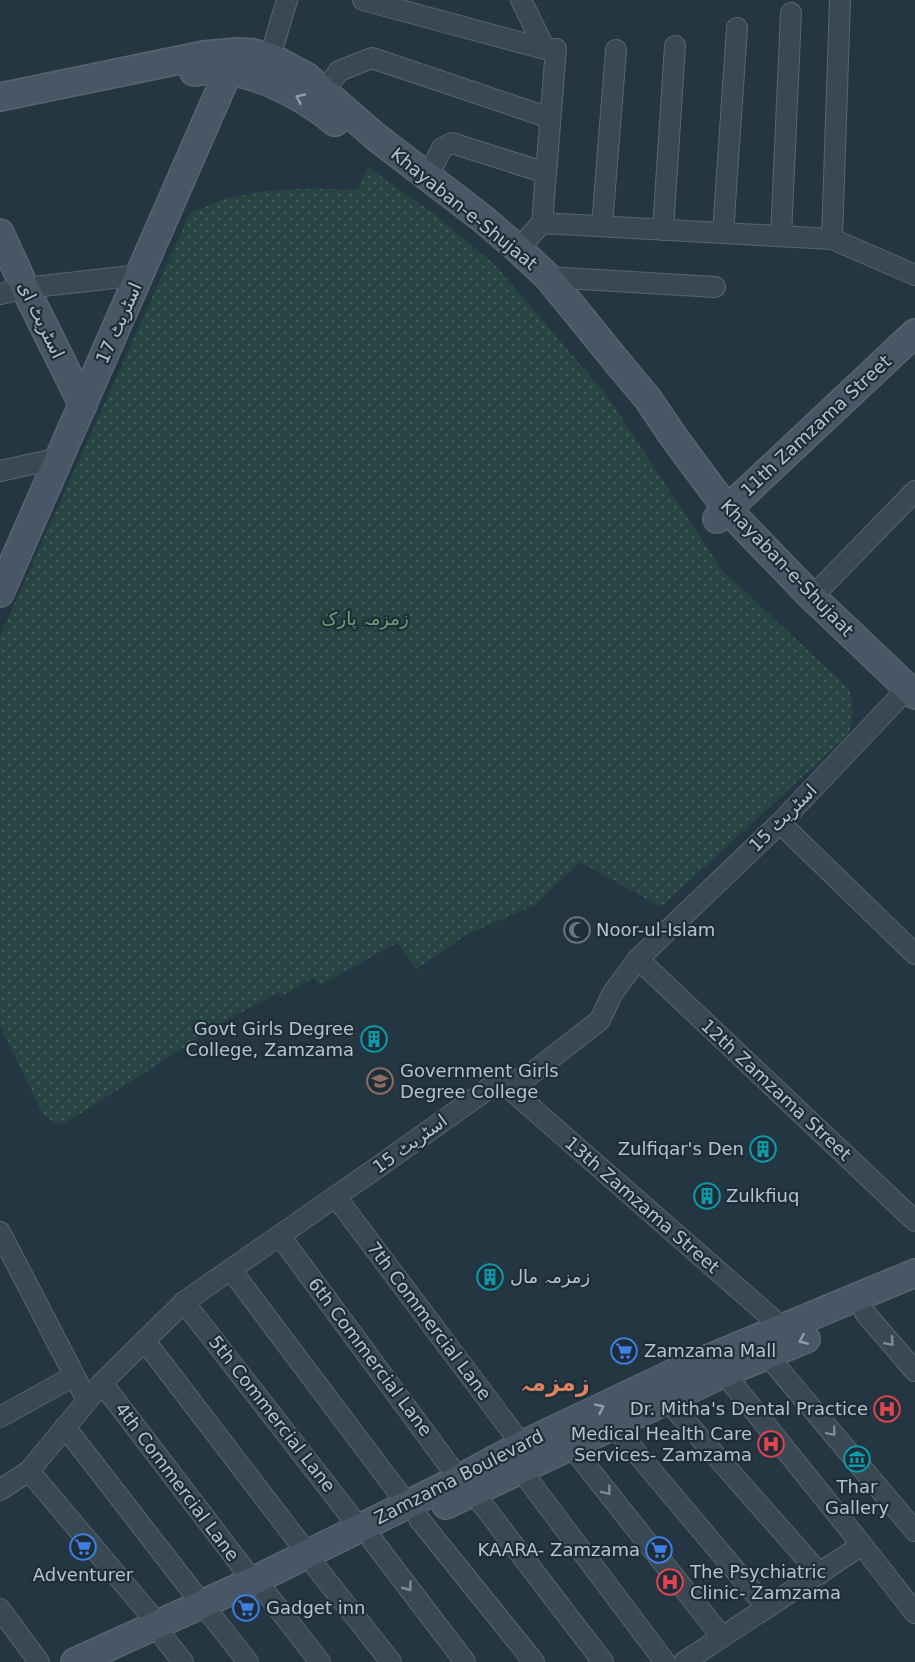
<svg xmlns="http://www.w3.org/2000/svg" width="915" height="1662" font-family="'DejaVu Sans','Noto Naskh Arabic',sans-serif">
  <defs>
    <pattern id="park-dots" width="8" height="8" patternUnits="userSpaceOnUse" patternTransform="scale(1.5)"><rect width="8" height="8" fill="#274443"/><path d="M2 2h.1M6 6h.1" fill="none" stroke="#445d5d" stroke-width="1.8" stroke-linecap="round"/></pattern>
  </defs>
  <rect width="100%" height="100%" fill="#253643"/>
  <!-- park -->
  <path fill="url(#park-dots)" d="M 368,167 L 438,217 L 496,266 L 608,397 L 722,570 L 849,689 C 854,705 853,717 849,734 L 661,907 L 580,862 L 535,905 L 466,935 L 417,969 L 397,943 L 320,985 L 314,978 L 282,996 L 280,992 L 229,1019 L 61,1126 L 44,1116 L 0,1026 L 0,636 L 190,213 C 204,208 219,200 233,197 C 274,187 317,188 358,190 Z"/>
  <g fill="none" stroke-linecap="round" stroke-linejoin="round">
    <!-- street casing -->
    <g stroke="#576570" stroke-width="22">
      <g id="street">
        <polyline points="363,0 545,49"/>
        <polyline points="521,0 545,49 556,49 542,223"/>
        <polyline points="840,0 832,239 915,275"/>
        <polyline points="270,57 287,0"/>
        <polyline points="324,91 339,71 372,58 550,118"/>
        <polyline points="427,178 442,148 452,143 546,173"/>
        <polyline points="602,226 616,50"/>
        <polyline points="663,230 675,46"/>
        <polyline points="723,233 737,28"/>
        <polyline points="781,236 791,13"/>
        <polyline points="518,249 542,223 832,239"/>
        <polyline points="548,277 715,287"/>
        <polyline points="0,294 25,288 140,275"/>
        <polyline points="0,471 60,458"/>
        <polyline points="812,597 915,491"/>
        <polyline points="780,823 915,954"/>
        <polyline points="638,959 915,1221"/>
        <polyline points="502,1082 783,1328"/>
        <polyline points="336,1197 522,1445"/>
        <polyline points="0,1232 87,1400"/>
        <polyline points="280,1236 459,1479"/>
        <polyline points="231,1270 407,1504"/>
        <polyline points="184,1302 359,1527"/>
        <polyline points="865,1313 915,1371"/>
        <polyline points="145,1341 307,1553"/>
        <polyline points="767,1355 915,1531"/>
        <polyline points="724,1373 862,1545"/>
        <polyline points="102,1383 253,1581"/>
        <polyline points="666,1399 820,1574"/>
        <polyline points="0,1417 74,1376"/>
        <polyline points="613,1425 767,1608"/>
        <polyline points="65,1427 202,1604"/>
        <polyline points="570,1445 722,1637"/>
        <polyline points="520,1469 665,1662"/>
        <polyline points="29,1471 158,1624"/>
        <polyline points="0,1490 29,1471 102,1383 184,1302 378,1167 492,1086 527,1077 600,1020 612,994 638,959 780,823 908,688"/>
        <polyline points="473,1492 603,1662"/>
        <polyline points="419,1519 534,1662"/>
        <polyline points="373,1541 465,1662"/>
        <polyline points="316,1567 391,1662"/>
        <polyline points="264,1590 320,1662"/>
        <polyline points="0,1609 39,1662"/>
        <polyline points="211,1615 248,1662"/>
        <polyline points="164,1638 183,1662"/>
        <polyline points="684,1662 862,1545 915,1613"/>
      </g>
    </g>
    <!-- secondary casing -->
    <g stroke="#576570" stroke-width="30">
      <g id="secondary">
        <path d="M 194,72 C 243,63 298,92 335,122"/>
        <polyline points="0,97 204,55 237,52 253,53 270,57 307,77 376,137 483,219 518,249 548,277 618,363 648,399 675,439 727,509 812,597 915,695"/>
        <polyline points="0,233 25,288 83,405"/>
        <polyline points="717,519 915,333"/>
        <polyline points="0,593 235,56"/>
        <polyline points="446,1505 724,1373 806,1339"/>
        <polyline points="75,1662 253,1581 459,1479 522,1445 676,1372 915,1273"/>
      </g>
    </g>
    <!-- street -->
    <use href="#street" stroke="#394853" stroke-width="20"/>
    <!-- secondary -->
    <use href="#secondary" stroke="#475766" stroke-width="27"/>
  </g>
  <!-- one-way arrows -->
  <defs><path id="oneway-chevron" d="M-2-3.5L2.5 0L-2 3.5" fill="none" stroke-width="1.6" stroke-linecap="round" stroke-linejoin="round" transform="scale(1.5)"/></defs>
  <g stroke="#8f9da9">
    <use href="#oneway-chevron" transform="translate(300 98) rotate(-155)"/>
    <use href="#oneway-chevron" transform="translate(803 1340) rotate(157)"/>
    <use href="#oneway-chevron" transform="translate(600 1408) rotate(-25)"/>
  </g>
  <g stroke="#7e8b96">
    <use href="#oneway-chevron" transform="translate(890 1342) rotate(49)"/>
    <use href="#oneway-chevron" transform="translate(832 1432) rotate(50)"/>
    <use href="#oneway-chevron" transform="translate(607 1491) rotate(52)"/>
    <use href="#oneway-chevron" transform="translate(408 1587) rotate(53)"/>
  </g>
  <!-- icons -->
  <defs>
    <g id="mosque-ring" transform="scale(1.35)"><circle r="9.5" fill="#1e2d38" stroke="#6b7280" stroke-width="1.5"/><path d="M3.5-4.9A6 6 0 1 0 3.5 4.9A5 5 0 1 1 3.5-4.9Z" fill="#6b7280"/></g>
    <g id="building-ring" transform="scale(1.35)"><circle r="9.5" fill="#1e2d38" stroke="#0f9aa8" stroke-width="1.5"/><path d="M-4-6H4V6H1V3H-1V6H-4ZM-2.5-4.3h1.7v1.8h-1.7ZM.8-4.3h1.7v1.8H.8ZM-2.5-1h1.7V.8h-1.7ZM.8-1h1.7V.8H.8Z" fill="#0f9aa8"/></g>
    <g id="university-ring" transform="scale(1.35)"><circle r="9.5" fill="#1e2d38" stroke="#8d6e63" stroke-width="1.5"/><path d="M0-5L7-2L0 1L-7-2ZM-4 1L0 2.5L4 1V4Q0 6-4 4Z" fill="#8d6e63"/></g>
    <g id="supermarket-ring" transform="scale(1.35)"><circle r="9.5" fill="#1e2d38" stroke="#3f7fe0" stroke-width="1.5"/><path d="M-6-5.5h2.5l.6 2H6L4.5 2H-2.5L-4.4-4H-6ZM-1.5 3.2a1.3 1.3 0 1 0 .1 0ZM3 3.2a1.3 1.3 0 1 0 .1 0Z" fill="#3f7fe0"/></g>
    <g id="hospital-ring" transform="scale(1.35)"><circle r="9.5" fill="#1e2d38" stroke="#e0444e" stroke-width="1.5"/><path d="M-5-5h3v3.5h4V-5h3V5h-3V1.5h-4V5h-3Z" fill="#e0444e"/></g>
    <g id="museum-ring" transform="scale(1.35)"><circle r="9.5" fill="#1e2d38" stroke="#0f9aa8" stroke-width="1.5"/><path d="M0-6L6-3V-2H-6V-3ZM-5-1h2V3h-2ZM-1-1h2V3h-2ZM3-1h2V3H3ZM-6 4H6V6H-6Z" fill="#0f9aa8"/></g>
  </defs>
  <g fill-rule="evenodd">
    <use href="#mosque-ring" x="577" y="930"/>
    <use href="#building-ring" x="374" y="1039"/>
    <use href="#university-ring" x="380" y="1081"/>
    <use href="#building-ring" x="763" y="1149"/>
    <use href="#building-ring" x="707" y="1196"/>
    <use href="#building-ring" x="490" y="1277"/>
    <use href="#supermarket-ring" x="624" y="1351"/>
    <use href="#hospital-ring" x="887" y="1409"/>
    <use href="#hospital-ring" x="771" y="1444"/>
    <use href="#museum-ring" x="857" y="1459"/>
    <use href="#supermarket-ring" x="83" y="1547"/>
    <use href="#supermarket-ring" x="659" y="1550"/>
    <use href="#hospital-ring" x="670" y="1582"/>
    <use href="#supermarket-ring" x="246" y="1608"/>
  </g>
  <g text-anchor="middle" stroke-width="4.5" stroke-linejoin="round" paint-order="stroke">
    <!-- street labels -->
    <g font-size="18" fill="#b6c2cd" stroke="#1e2d38">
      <text transform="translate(464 209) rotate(39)" y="6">Khayaban-e-Shujaat</text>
      <text transform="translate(41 320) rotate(64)" y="6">اسٹریٹ ای</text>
      <text transform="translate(119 323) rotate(-66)" y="6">اسٹریٹ 17</text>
      <text transform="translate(816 426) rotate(-43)" y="6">11th Zamzama Street</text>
      <text transform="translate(787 568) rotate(46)" y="6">Khayaban-e-Shujaat</text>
      <text transform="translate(783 818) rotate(-45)" y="6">اسٹریٹ 15</text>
      <text transform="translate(776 1090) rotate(43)" y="6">12th Zamzama Street</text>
      <text transform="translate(410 1144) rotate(-36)" y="6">اسٹریٹ 15</text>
      <text transform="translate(642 1205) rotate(41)" y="6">13th Zamzama Street</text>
      <text transform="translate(429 1321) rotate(53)" y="6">7th Commercial Lane</text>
      <text transform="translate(370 1357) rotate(53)" y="6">6th Commercial Lane</text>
      <text transform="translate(272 1414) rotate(52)" y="6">5th Commercial Lane</text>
      <text transform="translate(459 1477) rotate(-27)" y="6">Zamzama Boulevard</text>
      <text transform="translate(177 1482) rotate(53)" y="6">4th Commercial Lane</text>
    </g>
    <!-- park labels -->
    <g font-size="18" fill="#6c9f70" stroke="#1e2d38">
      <text x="365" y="625">زمزمہ پارک</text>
    </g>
    <!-- poi labels -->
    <g font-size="18" fill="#b6c2cd" stroke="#1e2d38" text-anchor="start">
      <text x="596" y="936">Noor-ul-Islam</text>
      <text x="354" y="1035" text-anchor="end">Govt Girls Degree<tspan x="354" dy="21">College, Zamzama</tspan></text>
      <text x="400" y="1077">Government Girls<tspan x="400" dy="21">Degree College</tspan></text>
      <text x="744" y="1155" text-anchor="end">Zulfiqar's Den</text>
      <text x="726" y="1202">Zulkfiuq</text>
      <text x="510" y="1283">زمزمہ مال</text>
      <text x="644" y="1357">Zamzama Mall</text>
      <text x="868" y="1415" text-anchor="end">Dr. Mitha's Dental Practice</text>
      <text x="752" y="1440" text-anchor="end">Medical Health Care<tspan x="752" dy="21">Services- Zamzama</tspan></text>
      <text x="857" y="1493" text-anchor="middle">Thar<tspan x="857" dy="21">Gallery</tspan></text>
      <text x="640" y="1556" text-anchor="end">KAARA- Zamzama</text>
      <text x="690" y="1578">The Psychiatric<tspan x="690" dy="21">Clinic- Zamzama</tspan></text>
      <text x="83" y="1581" text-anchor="middle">Adventurer</text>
      <text x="266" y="1614">Gadget inn</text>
    </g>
    <!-- district labels -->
    <g font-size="24" font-weight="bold" fill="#dc8461" stroke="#1e2d38">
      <text x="555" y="1391">زمزمہ</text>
    </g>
  </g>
</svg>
